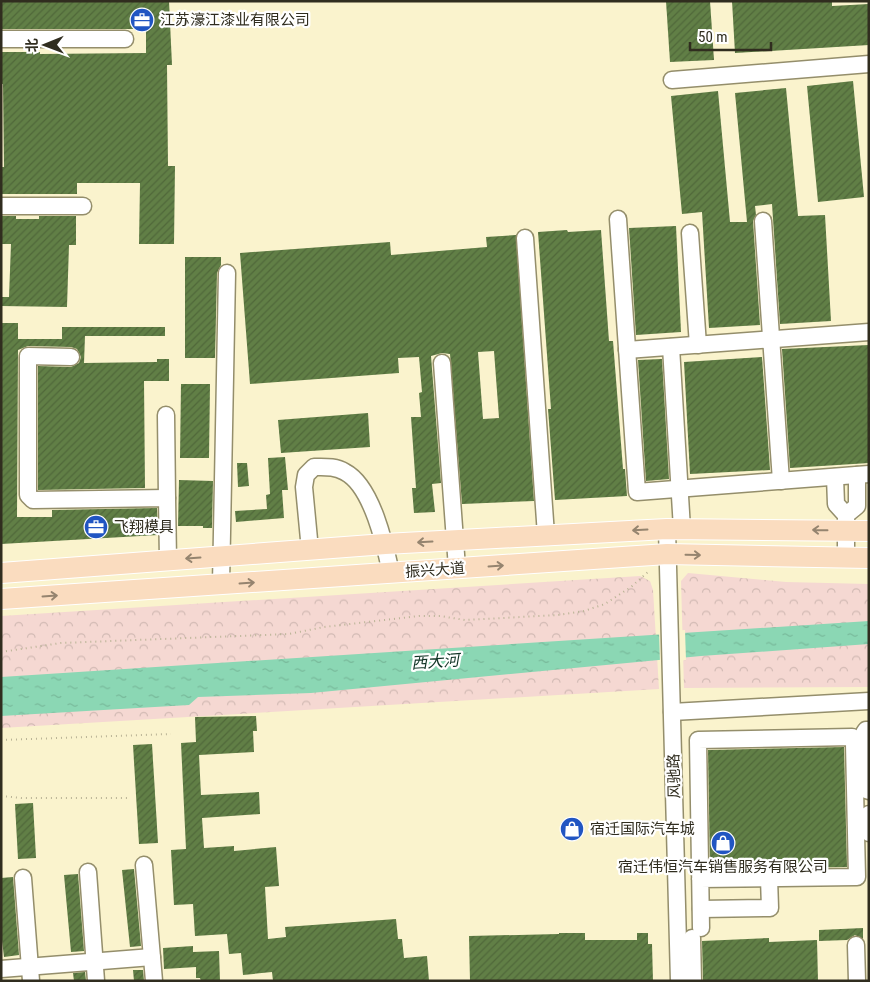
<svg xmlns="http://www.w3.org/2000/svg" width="870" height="982" font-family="'Roboto Condensed','Noto Sans SC',sans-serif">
  <defs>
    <pattern id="forest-crowns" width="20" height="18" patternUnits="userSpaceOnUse" patternTransform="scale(1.25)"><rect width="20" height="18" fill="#f5d8d2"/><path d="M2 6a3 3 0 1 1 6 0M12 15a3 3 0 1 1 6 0" fill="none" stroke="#d2bab4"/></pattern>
    <pattern id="water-ripples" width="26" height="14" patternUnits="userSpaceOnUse" patternTransform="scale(1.25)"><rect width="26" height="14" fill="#8bd7b4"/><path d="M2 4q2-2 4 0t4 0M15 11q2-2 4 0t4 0" fill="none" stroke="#78b99a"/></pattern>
    <pattern id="building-hatch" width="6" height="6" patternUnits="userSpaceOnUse" patternTransform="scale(1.25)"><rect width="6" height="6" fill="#617f46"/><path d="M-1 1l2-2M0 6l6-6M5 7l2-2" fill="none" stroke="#50683a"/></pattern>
  </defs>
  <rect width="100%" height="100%" fill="#faf3cd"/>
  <!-- forest -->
  <g fill="url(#forest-crowns)">
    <polygon points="688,573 786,582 869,584 869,687 684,688 681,581"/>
    <polygon points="640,576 650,581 653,590 659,689 1,728 1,616"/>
  </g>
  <!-- water -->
  <polygon fill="url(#water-ripples)" points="869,621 869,644 701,656 311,693 198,697 189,705 1,716 1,677"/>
  <!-- pier -->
  <polygon fill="#faf3cd" points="685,630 686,660 660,663 659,632"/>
  <!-- building -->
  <g fill="url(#building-hatch)" fill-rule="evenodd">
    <polygon points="1,1 169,1 172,65 167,65 168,166 175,166 174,244 139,244 140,183 77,183 77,194 1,194 1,167 4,167 3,84 1,84 1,52 40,52 40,54 146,53 146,29 1,29"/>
    <polygon points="666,1 710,1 714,60 670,62"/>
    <polygon points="732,1 832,1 832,6 869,4 869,45 735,53"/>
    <polygon points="853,81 864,197 818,202 807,86"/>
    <polygon points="786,88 798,216 825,215 831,321 780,324 772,204 755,206 756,215 753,221 760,325 709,328 702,212 682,214 671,96 718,91 730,222 747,222 735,93"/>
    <polygon points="1,216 16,216 16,219 39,219 39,216 76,216 76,245 69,245 67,307 1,306 1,297 9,297 11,244 1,244"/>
    <polygon points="676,226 681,332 636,335 629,228"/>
    <polygon points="567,230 568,232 601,230 609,341 613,341 623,469 625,469 627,496 555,500 548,409 551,409 538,232"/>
    <path d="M 516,235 L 534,501 L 462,504 L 450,354 L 442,353 L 431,356 L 441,483 L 432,484 L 435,512 L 414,513 L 412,488 L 416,488 L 411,417 L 421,417 L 419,393 L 422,392 L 419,357 L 398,358 L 399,373 L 250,384 L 240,253 L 390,242 L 391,255 L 487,247 L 486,237 ZM 494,351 L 499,418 L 483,419 L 478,352 Z"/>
    <polygon points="185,257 221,257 221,265 217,273 215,358 185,358"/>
    <polygon points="1,323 18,323 18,339 62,339 62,327 165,327 165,336 85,336 84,363 157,362 157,359 169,359 169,381 144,381 145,488 38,490 38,366 71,367 79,363 81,357 77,349 71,347 28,346 18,350 17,517 52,517 52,510 157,508 158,535 1,544"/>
    <polygon points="869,345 869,463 790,468 782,349"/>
    <polygon points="762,357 770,470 690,474 684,362"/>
    <polygon points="662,359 669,479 646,481 638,360"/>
    <polygon points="181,384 210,384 209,458 180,458"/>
    <polygon points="368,413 370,447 281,453 278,420"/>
    <polygon points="285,457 288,490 282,490 284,518 236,522 235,511 267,509 266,495 270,494 268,458"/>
    <polygon points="237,463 247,463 249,486 238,487"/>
    <polygon points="179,480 213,481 212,528 203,528 203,526 178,526"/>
    <polygon points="256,716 257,731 253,731 254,752 199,755 201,795 259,792 260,814 202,818 204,848 234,846 234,851 276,847 279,886 265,887 268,939 286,937 285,927 396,919 398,939 402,939 404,958 427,956 429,981 273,981 272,972 243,975 241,953 229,954 227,934 195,936 193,904 174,905 171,850 186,849 181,743 196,742 195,717"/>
    <polygon points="152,744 158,843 139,844 133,745"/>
    <polygon points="844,747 847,867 710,869 708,750"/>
    <polygon points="33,803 36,858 18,859 15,804"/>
    <polygon points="134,869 141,946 130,947 122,870"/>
    <polygon points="78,874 84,951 71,952 64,875"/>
    <polygon points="13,877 19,955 4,957 1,932 1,878"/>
    <polygon points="863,928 863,939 855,935 847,940 819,941 819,930"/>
    <polygon points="559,933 585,933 585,940 637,940 637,933 648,933 648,944 652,944 653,981 470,981 469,936 559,934"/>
    <polygon points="769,938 769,942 817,940 818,981 703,981 702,941"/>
    <polygon points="193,946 193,952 219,951 220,981 201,981 200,978 196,978 196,967 164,969 163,948"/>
    <polygon points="133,970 143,970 144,981 134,981"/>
    <polygon points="85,972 86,981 74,981 73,973"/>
  </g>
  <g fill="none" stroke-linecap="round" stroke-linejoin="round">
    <!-- minor casing -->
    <g stroke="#948e6b" stroke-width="19">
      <g id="minor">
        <polyline points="1,39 125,39"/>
        <polyline points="672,80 869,64"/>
        <polyline points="1,206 83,206"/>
        <polyline points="618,219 637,492 869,474"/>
        <polyline points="763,221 781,481"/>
        <polyline points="690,233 698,345"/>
        <polyline points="525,238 546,535"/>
        <polyline points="671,347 682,529"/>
        <polyline points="627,350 869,332"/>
        <polyline points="71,357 28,356 28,495 33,500 167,498 168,560"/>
        <polyline points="442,363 457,568"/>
        <polyline points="166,415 167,498"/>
        <polyline points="835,477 836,504 846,515 846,558"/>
        <polyline points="846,515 857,506 857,475"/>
        <polyline points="667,529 679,981"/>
        <path d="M 310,550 L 304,487 L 306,475 L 314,467 C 325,467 335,466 345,472 C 372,486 385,545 391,573"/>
        <polyline points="221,584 227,273"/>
        <polyline points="672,712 869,701"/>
        <polyline points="869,730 866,730 864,733 866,790 869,791"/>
        <polyline points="869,814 869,833"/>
        <polyline points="144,865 154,981"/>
        <polyline points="88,872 96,981"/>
        <polyline points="23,878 31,981"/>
        <polyline points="700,879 857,877 854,744 852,737 698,740 701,928"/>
        <polyline points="701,909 770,908 769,878"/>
        <polyline points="692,938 693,981"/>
        <polyline points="856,945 857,981"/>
        <polyline points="1,969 152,957"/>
      </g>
    </g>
    <!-- major casing -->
    <g stroke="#fff" stroke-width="22">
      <g id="major">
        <polyline points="1,573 385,544 667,529 869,531"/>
        <polyline points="1,599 667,554 869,558"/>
      </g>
    </g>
    <!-- path -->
    <g stroke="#b9b395" stroke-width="2" stroke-dasharray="1 4" stroke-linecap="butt">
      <polyline points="1,652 61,643 289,634 324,627 419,616 440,616 465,620 558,615 584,611 605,604 631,587 649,571"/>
      <polyline points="1,740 171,734"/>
      <polyline points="1,796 21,798 129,798"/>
    </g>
    <!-- minor -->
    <use href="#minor" stroke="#fff" stroke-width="16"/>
    <!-- major -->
    <use href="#major" stroke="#fadcbf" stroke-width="20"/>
  </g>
  <!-- one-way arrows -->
  <defs><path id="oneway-shaft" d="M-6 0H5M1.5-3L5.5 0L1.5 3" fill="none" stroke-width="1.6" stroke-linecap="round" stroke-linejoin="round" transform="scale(1.25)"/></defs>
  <g stroke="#95846f">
    <use href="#oneway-shaft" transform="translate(640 530) rotate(177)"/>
    <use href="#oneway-shaft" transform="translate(820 530) rotate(-179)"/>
    <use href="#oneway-shaft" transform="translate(425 542) rotate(177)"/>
    <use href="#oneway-shaft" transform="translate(693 555) rotate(1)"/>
    <use href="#oneway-shaft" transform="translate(193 558) rotate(176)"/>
    <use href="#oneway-shaft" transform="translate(496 566) rotate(-4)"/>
    <use href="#oneway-shaft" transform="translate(247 583) rotate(-4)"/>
    <use href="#oneway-shaft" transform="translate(50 596) rotate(-4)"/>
  </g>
  <!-- icons -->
  <defs>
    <g id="office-disc" transform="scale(1.25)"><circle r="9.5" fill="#2155c2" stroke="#fff"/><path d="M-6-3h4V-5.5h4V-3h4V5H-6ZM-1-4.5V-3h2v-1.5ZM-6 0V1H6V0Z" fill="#fff"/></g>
    <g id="shop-disc" transform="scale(1.25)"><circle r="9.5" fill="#2155c2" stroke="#fff"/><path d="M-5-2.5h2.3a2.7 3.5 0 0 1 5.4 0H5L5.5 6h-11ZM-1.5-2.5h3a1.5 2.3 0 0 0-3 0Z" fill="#fff"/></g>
  </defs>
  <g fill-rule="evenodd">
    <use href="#office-disc" x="142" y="20"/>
    <use href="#office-disc" x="96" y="527"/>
    <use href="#shop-disc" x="572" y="829"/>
    <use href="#shop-disc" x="723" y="843"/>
  </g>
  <g text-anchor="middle" stroke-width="4.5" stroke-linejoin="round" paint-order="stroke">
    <!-- poi labels -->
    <g font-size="15" fill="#302d1f" stroke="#fff" text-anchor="start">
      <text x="160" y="25">江苏濠江漆业有限公司</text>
      <text x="114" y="532">飞翔模具</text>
      <text x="590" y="834">宿迁国际汽车城</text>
      <text x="723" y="872" text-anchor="middle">宿迁伟恒汽车销售服务有限公司</text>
    </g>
    <!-- street labels -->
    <g font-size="15" fill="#302d1f" stroke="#fff">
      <text transform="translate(435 570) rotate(-4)" y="5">振兴大道</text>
      <text transform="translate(674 776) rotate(-91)" y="5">风驰路</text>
    </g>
    <!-- water labels -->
    <g font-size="16" font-style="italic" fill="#113426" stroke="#fff">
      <text transform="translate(435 661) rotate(-4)" y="6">西大河</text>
    </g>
  </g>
  <!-- border -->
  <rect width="870" height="982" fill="none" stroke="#302d1f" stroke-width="5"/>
  <!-- north arrow -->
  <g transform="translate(45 45) rotate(269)" stroke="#ffffff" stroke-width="4" paint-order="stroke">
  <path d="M0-4L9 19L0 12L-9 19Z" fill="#302d1f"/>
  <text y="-8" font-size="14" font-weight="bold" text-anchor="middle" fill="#302d1f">北</text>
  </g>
  <!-- scale -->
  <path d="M690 42v8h81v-8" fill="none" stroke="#302d1f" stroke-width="2.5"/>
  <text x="698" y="42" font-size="15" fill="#302d1f" stroke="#ffffff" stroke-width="4" paint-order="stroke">50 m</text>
</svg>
